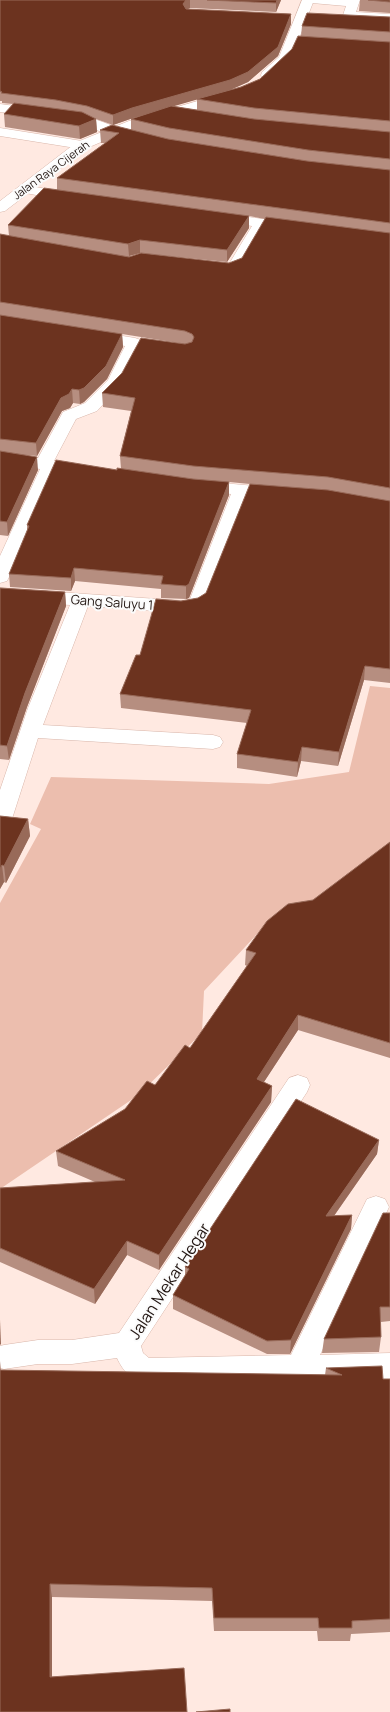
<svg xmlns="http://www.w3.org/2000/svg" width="390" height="1712" font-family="Manrope,sans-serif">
  <rect width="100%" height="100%" fill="#ffe9e1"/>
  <!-- green -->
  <polygon fill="#ecbeae" points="370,686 390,688 390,846 318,902 258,933 204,991 202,1033 137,1096 0,1189 0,903 41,829 30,824 51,777 269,784 349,772"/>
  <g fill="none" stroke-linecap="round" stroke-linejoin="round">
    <!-- service casing -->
    <g stroke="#d9b6aa" stroke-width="1">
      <polygon id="service" points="306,0 360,0 356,12 390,14 390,22 345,17 343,15 346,6 312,3 308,2"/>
    </g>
    <!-- minor casing -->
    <g stroke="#d9b6aa" stroke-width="1">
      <g id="minor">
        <path d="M 0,104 C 30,108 62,109 91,118 C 107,123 122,130 138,134 L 140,137 L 138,140 L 133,141 L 106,134 L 83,124 L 56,119 L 0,112 Z"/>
        <polygon points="0,128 82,141 87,142 89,145 87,148 82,149 0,136"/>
        <polygon points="25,185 68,193 73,194 75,197 73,200 68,201 20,192 18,189 20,186"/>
        <path d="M 219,213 L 292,223 L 297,224 L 299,227 L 297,230 L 292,231 L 266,228 L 240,270 C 230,274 222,273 211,270 L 208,267 L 211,264 L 216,262 L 229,264 L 252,226 L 214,220 L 212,217 L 214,214 Z"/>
        <polygon points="92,331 135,338 141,340 143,343 121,385 97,411 76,419 54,461 88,466 91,470 88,474 82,475 56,471 9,577 7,581 0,583 0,556 40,469 0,463 0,453 38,458 63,412 85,403 108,380 125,346 86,339 84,336 86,333"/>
        <polygon points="199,481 277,488 283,489 286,493 283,497 277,498 249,496 208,602 205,606 198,610 181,613 88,606 43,725 213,735 220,737 223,742 220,747 213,749 38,738 11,822 8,827 0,830 0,790 28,708 70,605 0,600 0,588 186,601 190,599 231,494 193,490 190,486 193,482"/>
        <path d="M 298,1075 L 307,1078 L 310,1085 L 307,1092 L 141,1346 L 143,1353 L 149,1358 L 291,1355 L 367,1199 L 376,1196 L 385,1199 L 389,1207 L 320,1355 L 390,1353 L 390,1379 L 148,1384 C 131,1377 125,1375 117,1358 L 72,1364 L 38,1364 L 4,1369 L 0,1368 L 0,1346 L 4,1345 L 38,1340 L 72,1340 L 119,1333 L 289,1078 Z"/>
      </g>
    </g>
    <!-- secondary casing -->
    <g stroke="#d9b6aa" stroke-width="1">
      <g id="secondary">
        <polygon points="302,0 314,0 291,59 272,78 262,78 261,75 262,72 279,57"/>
        <polygon points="225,93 230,94 232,97 230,100 139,126 87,148 5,211 0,212 0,201 77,142 129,121"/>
      </g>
    </g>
    <!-- service -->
    <use href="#service" fill="#fff" fill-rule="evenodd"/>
    <!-- minor -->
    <use href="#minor" fill="#fff" fill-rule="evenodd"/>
    <!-- secondary -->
    <use href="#secondary" fill="#fff" fill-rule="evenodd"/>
  </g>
  <!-- wall -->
  <g fill="#b68e80" fill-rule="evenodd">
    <path d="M 0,0 L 281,0 L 276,12 L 190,8 L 187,9 L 291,14 L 291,24 L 278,56 L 248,82 L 230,90 L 172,106 L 197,110 L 197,99 L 241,87 L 260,79 L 292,49 L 301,36 L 302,26 L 390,17 L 390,683 L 364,680 L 338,766 L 301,761 L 297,777 L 237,768 L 237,754 L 247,723 L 121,708 L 120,694 L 140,655 L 181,601 L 198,598 L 206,593 L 250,484 L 229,482 L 229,495 L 189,598 L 186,599 L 161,598 L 161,589 L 75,581 L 71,591 L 10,587 L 9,574 L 27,531 L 27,525 L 117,470 L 121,469 L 120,456 L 131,411 L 103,407 L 102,393 L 179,343 L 122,334 L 123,347 L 107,379 L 84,402 L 80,404 L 73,403 L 70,408 L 62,411 L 37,456 L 25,455 L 38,470 L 8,536 L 0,535 L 0,234 L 9,236 L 8,225 L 57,190 L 57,178 L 105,143 L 101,143 L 100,130 L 131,130 L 131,119 L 163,109 L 133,118 L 113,125 L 96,119 L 97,132 L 80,139 L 5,127 L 4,114 L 13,104 L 2,103 L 2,101 L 0,101 ZM 249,216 L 265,219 L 242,258 L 229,263 L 129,256 L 140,253 L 227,262 L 249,228 Z"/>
    <polygon points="360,0 390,0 390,13 359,11"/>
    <polygon points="0,588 65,592 66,606 27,707 9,760 0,759"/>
    <polygon points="0,816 28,819 30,836 6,883 4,882 0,889"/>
    <polygon points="390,842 390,1058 298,1030 264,1082 272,1086 271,1102 159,1270 127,1255 95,1304 0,1262 0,1188 95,1182 58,1166 56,1151 125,1109 155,1085 190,1048 247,966 245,965 246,950"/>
    <polygon points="379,1140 377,1154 334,1216 352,1215 351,1229 290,1354 267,1354 173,1309 173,1295 185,1276 185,1267"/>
    <polygon points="390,1213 390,1321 381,1322 381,1337 379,1352 322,1353 324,1339"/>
    <polygon points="0,1361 1,1370 325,1375 326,1368 383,1379 390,1379 390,1632 351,1634 350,1641 318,1641 317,1631 214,1631 212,1601 52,1597 52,1677 0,1712"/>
  </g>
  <!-- shaded-wall -->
  <g fill="#986a59">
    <polygon points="186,0 190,0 190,8 186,10 183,4"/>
    <polygon points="277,0 281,0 276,12 276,3"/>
    <polygon points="291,14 291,24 278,56 248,82 230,90 133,118 113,125 113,115"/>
    <polygon points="96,119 97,132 80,139 79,126"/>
    <polygon points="249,216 249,228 227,262 227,250"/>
    <polygon points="140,240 140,253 129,256 128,244"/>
    <polygon points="122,334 123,347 107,379 84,402 80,404 79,390"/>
    <polygon points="72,389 73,403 70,408 62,411 37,456 36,443 61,398"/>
    <polygon points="37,457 38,470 8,536 7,522"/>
    <polygon points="229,482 229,495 189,598 186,599 186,586"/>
    <polygon points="74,568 75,581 71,591 71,578"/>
    <polygon points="65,592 66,606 27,707 9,760 7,746 25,693"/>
    <polygon points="365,666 364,680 338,766 339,752"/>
    <polygon points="302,747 301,761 297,777 298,762"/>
    <polygon points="28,819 30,836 6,883 4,866"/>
    <polygon points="2,865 4,882 0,889 0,869"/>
    <polygon points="298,1015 298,1030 256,1094 257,1079"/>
    <polygon points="272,1086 271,1102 159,1270 159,1255"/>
    <polygon points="379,1140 377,1154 324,1230 326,1216"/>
    <polygon points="352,1215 351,1229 290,1354 291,1340"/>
    <polygon points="127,1241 127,1255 95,1304 94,1289"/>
    <polygon points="0,1320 1,1344 0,1345"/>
    <polygon points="50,1584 52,1597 52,1690 50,1677"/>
  </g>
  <!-- building -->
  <g fill="#6c331f" stroke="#986a59">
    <polygon points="0,0 187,0 186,0 183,4 186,9 291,14 278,47 248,72 230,80 132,108 113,115 87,106 56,100 1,93 2,92 0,91"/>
    <polygon points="207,0 277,0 276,3"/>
    <polygon points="368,0 390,0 390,2"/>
    <polygon points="307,13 390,17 390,32 302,26"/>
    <polygon points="298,36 390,42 390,121 254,108 197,99 241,87 260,79 292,49"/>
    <polygon points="14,103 82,112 96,119 79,126 4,114"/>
    <polygon points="171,106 254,119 390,132 390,159 308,150 169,128 131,119"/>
    <polygon points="112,125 168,139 307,161 390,170 390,223 57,178 119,133 100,130"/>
    <polygon points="44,188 249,216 227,250 140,240 128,244 8,225"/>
    <polygon points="266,217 390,233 390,488 328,477 193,466 120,456 135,398 102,393 122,373 141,338 185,344 192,342 194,337 192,334 185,331 0,302 0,234 129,257 141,253 229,263 242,258"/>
    <polygon points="0,315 122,334 106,366 84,388 79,390 72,389 69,394 61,398 36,443 0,439"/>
    <polygon points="0,451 37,457 7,522 0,521"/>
    <polygon points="56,460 117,470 117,468 193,479 229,482 189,584 186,586 161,584 163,576 74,568 71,578 9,574 29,526 27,525"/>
    <polygon points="250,484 328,490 390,501 390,669 365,666 339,752 302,747 298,762 237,754 251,710 120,694 136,655 140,655 156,599 181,601 198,598 206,593"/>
    <polygon points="0,588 65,592 25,693 7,746 0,745"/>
    <polygon points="0,816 28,819 4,866 2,865 0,869"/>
    <polygon points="390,842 390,1043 298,1015 257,1079 272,1086 159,1255 127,1241 94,1289 0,1248 0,1188 125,1180 56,1151 125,1109 147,1081 155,1085 185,1045 190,1048 256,953 246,950 267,921 288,904 313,900"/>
    <polygon points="296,1099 379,1140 326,1216 352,1215 291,1340 267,1341 173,1295 189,1269 185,1267"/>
    <polygon points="383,1213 390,1213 390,1307 380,1307 381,1337 324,1339"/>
    <polygon points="382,1366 383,1379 390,1379 390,1619 352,1621 352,1628 319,1628 318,1618 214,1618 212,1588 50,1584 50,1677 184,1668 187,1712 0,1712 0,1370 342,1375 326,1368"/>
    <polygon points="230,1709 230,1712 196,1712"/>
  </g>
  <g text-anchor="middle" stroke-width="4" stroke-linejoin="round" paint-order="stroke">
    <!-- far-street labels -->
    <g font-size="11" fill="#201410" stroke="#fbfbfb">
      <text transform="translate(51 170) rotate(-36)" y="4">Jalan Raya Cijerah</text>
    </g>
    <!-- street labels -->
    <g font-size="13" fill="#201410" stroke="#fbfbfb">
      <text transform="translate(112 602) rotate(4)" y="5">Gang Saluyu 1</text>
    </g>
    <!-- near-street labels -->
    <g font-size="16" fill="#201410" stroke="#fbfbfb">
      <text transform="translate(169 1281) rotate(-57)" y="6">Jalan Mekar Hegar</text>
    </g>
  </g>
</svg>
